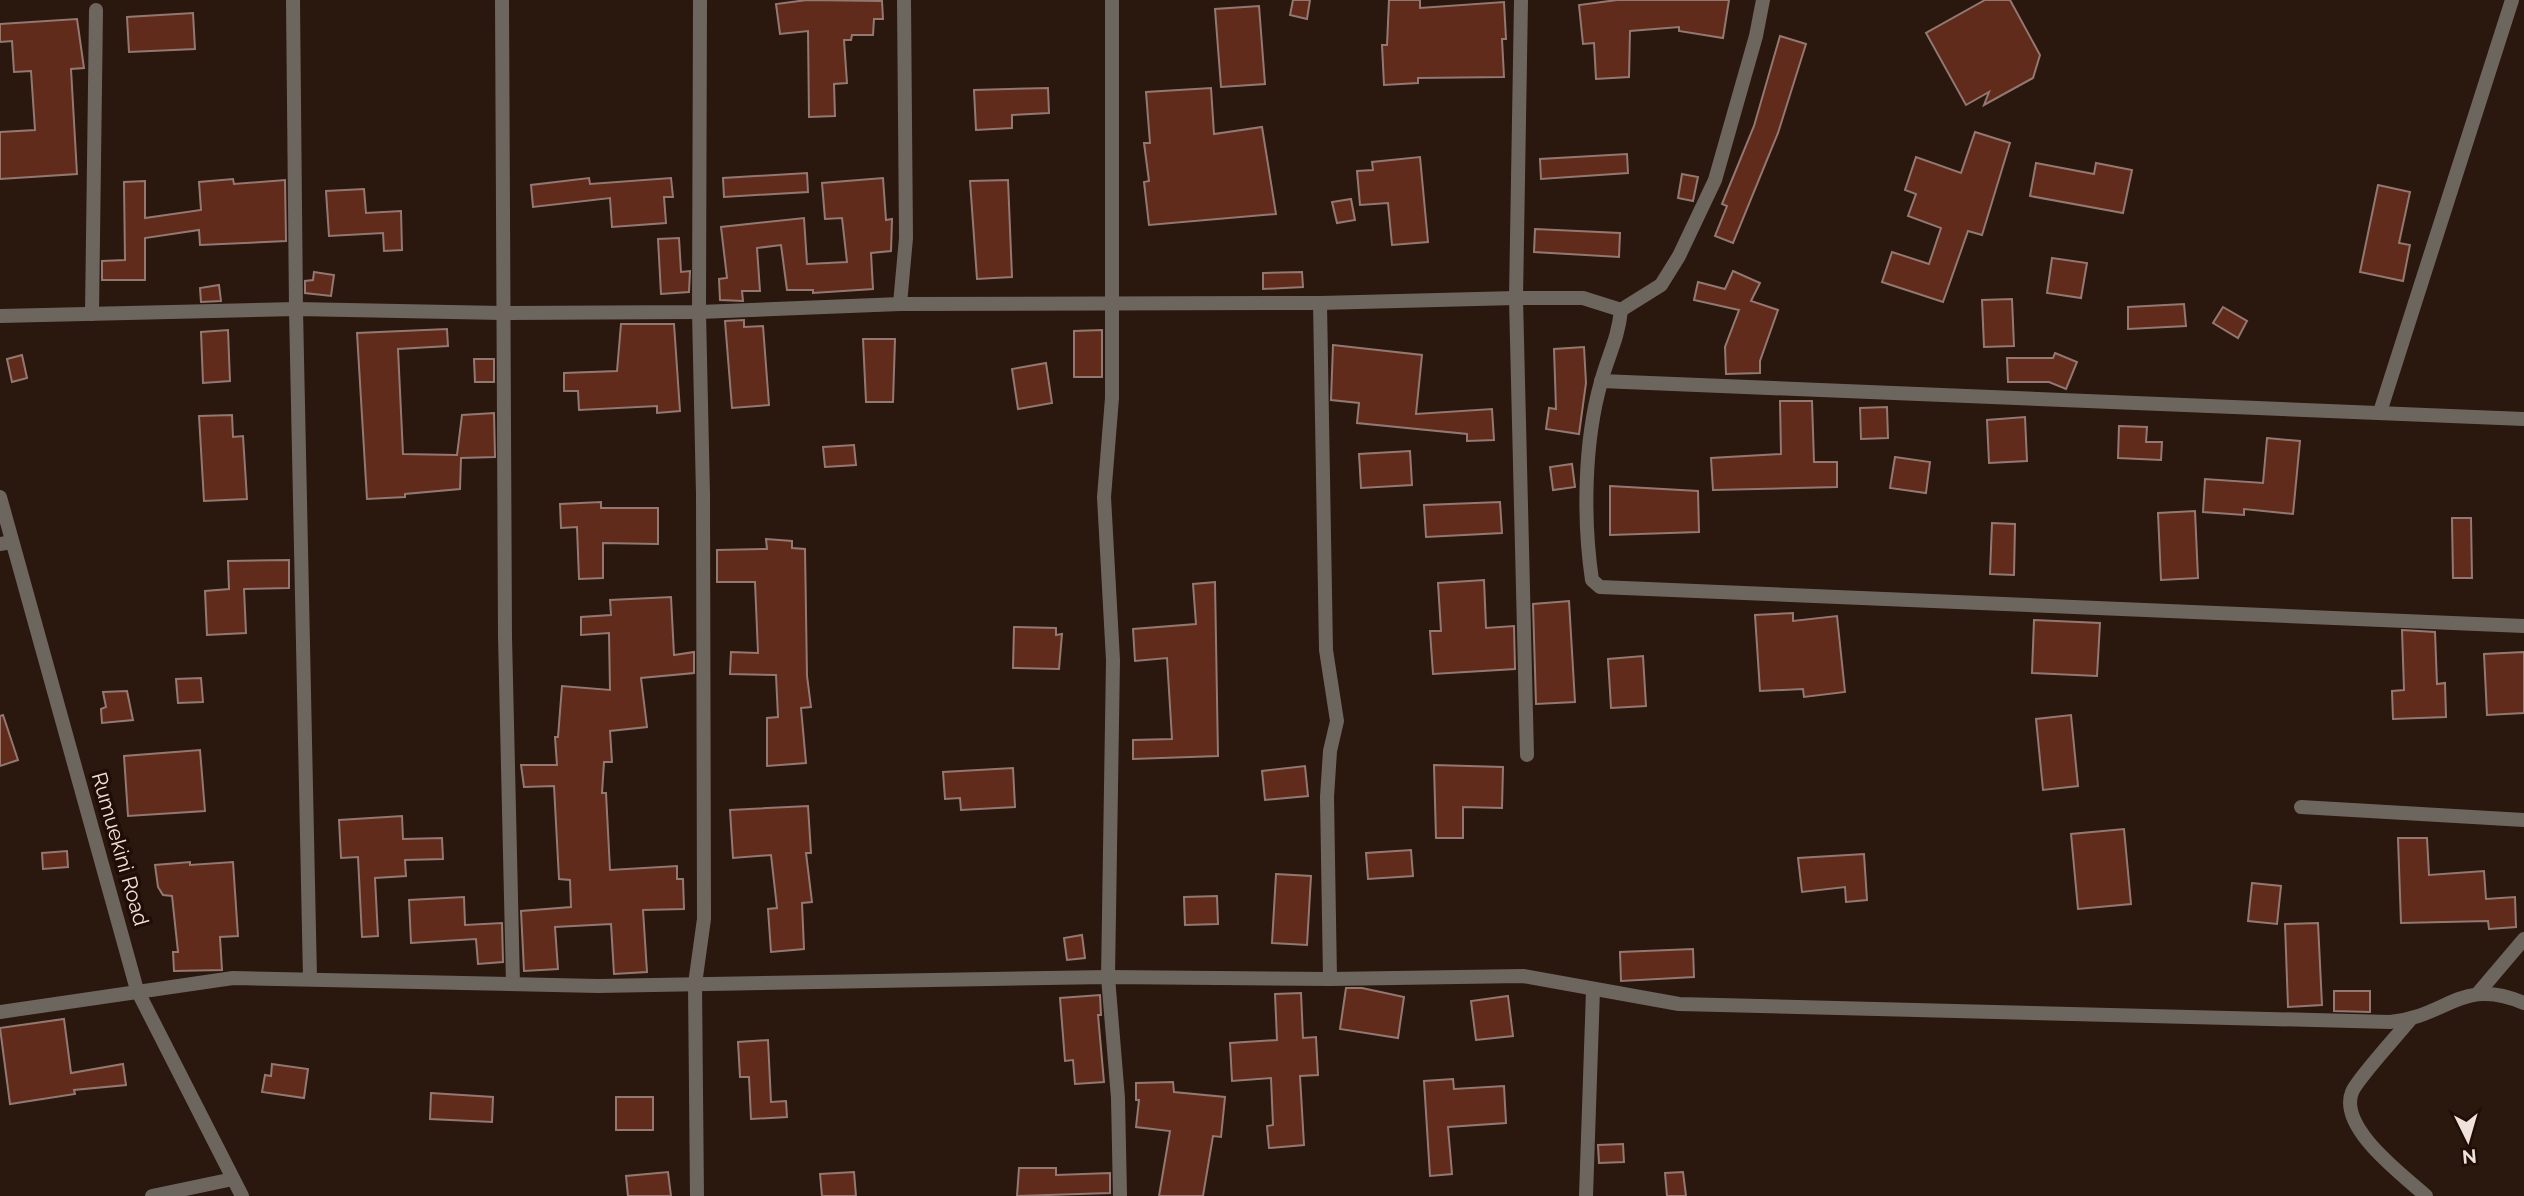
<svg xmlns="http://www.w3.org/2000/svg" width="2524" height="1196" font-family="Raleway,sans-serif">
  <rect width="100%" height="100%" fill="#2a170e"/>
  <!-- building -->
  <g fill="#602b1b" stroke="#937871" stroke-width="2">
    <polygon points="807,0 882,1 883,19 874,19 873,35 852,35 851,40 844,40 847,83 834,84 835,116 809,117 808,31 780,34 776,4"/>
    <polygon points="1293,0 1310,0 1307,19 1290,15"/>
    <polygon points="1389,0 1420,0 1420,8 1504,2 1506,39 1502,39 1504,77 1418,78 1418,83 1384,85 1382,45 1387,45"/>
    <polygon points="1617,0 1729,0 1723,38 1679,31 1679,27 1630,31 1629,77 1596,79 1594,43 1583,44 1579,5"/>
    <polygon points="1985,0 2010,0 2040,55 2033,78 1984,105 1989,92 1966,105 1926,33"/>
    <polygon points="1259,6 1265,84 1221,87 1215,9"/>
    <polygon points="193,13 195,49 129,52 127,17"/>
    <polygon points="77,19 84,68 71,69 77,174 0,179 0,132 35,130 31,71 14,72 12,41 0,42 0,24"/>
    <polygon points="1780,36 1806,44 1778,133 1733,243 1715,236 1727,206 1722,204 1754,126"/>
    <polygon points="1048,88 1049,113 1012,115 1012,128 976,130 974,90"/>
    <polygon points="1211,88 1214,134 1262,127 1276,214 1149,225 1144,182 1149,181 1144,143 1150,143 1146,92"/>
    <polygon points="1975,132 2010,143 1982,235 1968,231 1943,302 1882,282 1892,252 1929,264 1941,228 1908,216 1916,194 1905,190 1916,157 1961,173"/>
    <polygon points="1627,154 1628,173 1541,179 1540,159"/>
    <polygon points="1420,157 1428,242 1392,245 1388,203 1360,205 1357,171 1373,170 1372,162"/>
    <polygon points="2036,163 2094,174 2096,163 2132,170 2123,213 2030,196"/>
    <polygon points="807,173 808,192 724,197 723,178"/>
    <polygon points="1682,174 1698,177 1693,201 1678,198"/>
    <polygon points="589,178 590,184 671,178 673,197 664,197 666,223 612,227 610,198 533,207 531,185"/>
    <polygon points="883,178 886,220 892,219 891,251 871,253 873,289 813,293 813,290 787,290 781,245 757,248 760,291 742,291 743,301 720,300 719,279 727,278 721,227 804,218 807,264 847,262 842,218 825,219 822,183"/>
    <polygon points="233,179 234,184 285,180 286,241 200,245 199,230 145,238 145,280 102,280 102,261 125,260 124,182 145,181 145,218 201,210 199,182"/>
    <polygon points="1008,180 1012,277 977,279 970,181"/>
    <polygon points="2378,185 2410,192 2399,243 2410,245 2403,281 2360,272"/>
    <polygon points="364,189 366,213 401,211 402,250 384,251 383,233 329,236 326,191"/>
    <polygon points="1351,199 1355,220 1337,223 1332,202"/>
    <polygon points="1535,229 1620,233 1619,257 1534,252"/>
    <polygon points="679,238 681,272 690,271 689,292 661,294 658,239"/>
    <polygon points="2052,258 2087,263 2081,298 2047,293"/>
    <polygon points="1733,271 1760,283 1751,301 1778,310 1760,361 1760,373 1726,374 1725,347 1739,310 1694,300 1698,282 1725,289"/>
    <polygon points="314,272 334,275 331,296 305,293 305,281 313,280"/>
    <polygon points="1302,272 1303,287 1263,289 1263,273"/>
    <polygon points="219,285 221,301 201,302 200,288"/>
    <polygon points="2012,299 2014,346 1984,347 1982,300"/>
    <polygon points="2184,304 2186,326 2128,329 2128,307"/>
    <polygon points="2223,307 2247,321 2238,338 2213,323"/>
    <polygon points="744,320 744,327 763,326 769,405 732,408 725,321"/>
    <polygon points="621,324 674,324 680,411 657,413 657,406 579,410 578,391 564,391 564,373 617,371"/>
    <polygon points="447,329 448,346 398,349 403,454 457,455 462,415 494,413 495,457 461,458 460,489 405,494 405,497 367,499 357,333"/>
    <polygon points="228,330 230,381 203,383 201,332"/>
    <polygon points="1102,330 1102,377 1074,377 1074,331"/>
    <polygon points="863,339 895,339 893,402 866,402"/>
    <polygon points="1333,345 1422,355 1416,414 1492,409 1494,440 1467,441 1467,434 1357,423 1359,403 1331,400"/>
    <polygon points="1584,347 1586,383 1579,434 1546,429 1549,408 1556,409 1554,349"/>
    <polygon points="2055,353 2077,362 2066,389 2049,382 2008,382 2007,358 2053,358"/>
    <polygon points="22,355 27,378 12,382 7,359"/>
    <polygon points="474,359 494,359 494,382 475,382"/>
    <polygon points="1046,363 1052,403 1018,409 1012,369"/>
    <polygon points="1780,401 1812,401 1814,462 1837,462 1837,487 1713,490 1711,458 1781,454"/>
    <polygon points="1887,407 1888,438 1861,439 1860,408"/>
    <polygon points="232,415 233,437 243,436 247,499 204,501 199,416"/>
    <polygon points="2025,417 2027,461 1989,463 1987,420"/>
    <polygon points="2119,426 2147,427 2146,442 2162,442 2161,460 2118,458"/>
    <polygon points="2267,438 2300,441 2293,514 2244,509 2244,515 2203,512 2205,479 2263,483"/>
    <polygon points="854,445 856,465 825,467 823,447"/>
    <polygon points="1410,451 1412,485 1361,488 1359,454"/>
    <polygon points="1895,457 1930,462 1926,493 1890,488"/>
    <polygon points="1572,464 1575,487 1553,490 1550,467"/>
    <polygon points="1610,486 1698,491 1699,532 1610,535"/>
    <polygon points="601,502 601,508 658,508 658,544 603,543 603,578 579,579 577,527 561,528 560,504"/>
    <polygon points="1500,502 1502,533 1426,537 1424,505"/>
    <polygon points="2195,511 2198,578 2161,580 2158,513"/>
    <polygon points="2452,518 2471,518 2472,578 2453,578"/>
    <polygon points="1992,523 2015,524 2014,575 1990,574"/>
    <polygon points="766,539 792,541 792,548 805,549 807,676 811,707 801,708 806,763 767,766 767,718 778,717 776,675 730,674 731,652 758,653 755,582 717,582 717,550 767,549"/>
    <polygon points="289,560 289,588 244,589 246,633 207,635 205,591 229,589 228,561"/>
    <polygon points="1484,580 1486,628 1514,626 1515,669 1433,674 1430,631 1441,631 1438,583"/>
    <polygon points="1215,582 1218,756 1133,759 1133,740 1172,739 1167,658 1135,661 1133,629 1196,624 1193,584"/>
    <polygon points="671,597 674,655 694,652 694,673 641,678 647,727 610,731 612,762 604,762 602,793 606,793 610,870 677,866 677,879 683,879 684,909 643,910 647,972 614,974 611,924 555,927 558,969 524,971 521,911 571,907 570,880 559,879 554,786 524,787 521,765 557,765 555,737 558,737 562,686 610,690 609,633 581,635 581,617 611,615 610,600"/>
    <polygon points="1569,601 1575,702 1536,704 1533,604"/>
    <polygon points="1793,613 1793,621 1837,616 1845,692 1804,697 1803,689 1760,691 1755,615"/>
    <polygon points="2034,620 2100,623 2097,676 2032,673"/>
    <polygon points="1014,627 1056,628 1056,635 1062,634 1059,669 1013,668"/>
    <polygon points="2402,630 2435,632 2437,684 2445,683 2446,717 2393,719 2392,691 2404,690"/>
    <polygon points="2524,652 2524,713 2487,715 2484,654"/>
    <polygon points="1643,656 1646,706 1611,708 1608,659"/>
    <polygon points="201,678 203,702 178,703 176,679"/>
    <polygon points="127,691 133,720 102,723 101,709 106,707 103,692"/>
    <polygon points="3,715 18,760 0,766 0,716"/>
    <polygon points="2071,715 2078,786 2043,790 2036,719"/>
    <polygon points="200,750 205,811 128,816 124,756"/>
    <polygon points="1434,765 1503,767 1502,808 1463,807 1463,838 1436,838"/>
    <polygon points="1305,766 1308,796 1265,800 1262,771"/>
    <polygon points="1013,768 1015,807 961,810 960,798 945,799 943,772"/>
    <polygon points="808,806 811,853 806,853 812,902 802,903 804,949 771,952 768,909 777,908 771,855 733,858 730,810"/>
    <polygon points="402,816 403,839 442,838 443,859 405,860 406,876 375,878 378,936 362,937 358,857 341,858 339,820"/>
    <polygon points="2124,829 2131,904 2078,909 2071,834"/>
    <polygon points="2398,838 2427,838 2429,875 2484,871 2486,899 2515,897 2516,927 2489,929 2488,921 2401,923"/>
    <polygon points="1411,850 1413,876 1368,879 1366,853"/>
    <polygon points="67,851 68,867 43,869 42,853"/>
    <polygon points="1864,854 1867,900 1846,902 1845,887 1802,892 1798,858"/>
    <polygon points="190,862 190,865 233,862 238,936 220,937 222,970 174,971 173,952 178,952 172,896 163,895 158,887 155,865"/>
    <polygon points="1276,874 1311,876 1307,945 1272,943"/>
    <polygon points="2252,883 2281,886 2277,924 2248,921"/>
    <polygon points="1217,896 1218,924 1185,925 1184,897"/>
    <polygon points="464,897 465,925 502,923 503,962 478,964 476,939 411,943 409,900"/>
    <polygon points="2318,923 2322,1005 2288,1007 2285,924"/>
    <polygon points="1082,935 1085,958 1067,960 1064,938"/>
    <polygon points="1693,949 1694,977 1621,981 1620,952"/>
    <polygon points="1346,988 1362,988 1404,997 1398,1038 1340,1029"/>
    <polygon points="2334,991 2370,991 2370,1012 2334,1011"/>
    <polygon points="1301,993 1303,1038 1316,1037 1318,1075 1300,1076 1304,1145 1269,1148 1267,1126 1273,1125 1271,1078 1232,1081 1230,1043 1277,1040 1275,994"/>
    <polygon points="1100,995 1101,1015 1098,1015 1104,1082 1075,1084 1073,1060 1065,1061 1060,998"/>
    <polygon points="1508,996 1513,1036 1476,1040 1471,1001"/>
    <polygon points="64,1019 71,1073 123,1064 126,1085 74,1090 75,1094 10,1104 0,1028"/>
    <polygon points="768,1040 771,1102 786,1101 787,1117 751,1119 749,1077 740,1077 738,1042"/>
    <polygon points="272,1064 308,1069 304,1098 262,1092 265,1075 271,1076"/>
    <polygon points="1453,1079 1454,1089 1504,1086 1506,1123 1448,1127 1452,1174 1430,1176 1424,1081"/>
    <polygon points="1173,1082 1174,1092 1225,1097 1221,1137 1213,1136 1203,1196 1159,1196 1170,1131 1136,1127 1139,1100 1136,1100 1136,1083"/>
    <polygon points="431,1093 493,1097 492,1122 430,1119"/>
    <rect x="616" y="1097" width="37" height="33"/>
    <polygon points="1623,1144 1624,1162 1599,1163 1598,1145"/>
    <polygon points="1019,1168 1056,1168 1056,1175 1110,1173 1110,1193 1017,1196"/>
    <polygon points="668,1172 671,1196 628,1196 626,1176"/>
    <polygon points="854,1172 856,1196 822,1196 820,1174"/>
    <polygon points="1683,1172 1686,1196 1667,1196 1665,1173"/>
  </g>
  <g fill="none" stroke-linecap="round" stroke-linejoin="round">
    <!-- minor -->
    <g stroke="#6d665e" stroke-width="14">
      <polyline points="293,0 296,309 310,979"/>
      <polyline points="502,0 505,636 513,984"/>
      <polyline points="1112,0 1112,398 1104,497 1113,660 1108,977 1118,1098 1120,1196"/>
      <polyline points="1521,0 1516,298 1527,755"/>
      <polyline points="1320,303 1326,650 1337,721 1330,751 1327,797 1330,979"/>
      <polyline points="900,304 906,238 904,0"/>
      <path d="M 1621,310 C 1618,340 1608,355 1601,382 C 1584,442 1583,519 1592,580 L 1600,587 L 2524,626"/>
      <polyline points="1621,310 1661,285 1679,256 1715,180 1756,36 1763,0"/>
      <polyline points="92,314 96,10"/>
      <polyline points="0,316 296,309 502,313 699,312 900,304 1320,303 1516,298 1583,298 1621,310"/>
      <polyline points="1601,381 2524,419"/>
      <polyline points="2380,412 2512,0"/>
      <polyline points="0,544 11,542"/>
      <polyline points="2301,807 2524,820"/>
      <polyline points="2479,992 2524,939"/>
      <path d="M 0,1012 L 233,978 L 598,986 L 1108,977 L 1330,979 L 1523,976 L 1679,1004 L 2390,1022 C 2447,1017 2462,976 2524,1003"/>
      <path d="M 2410,1020 C 2398,1035 2358,1078 2352,1092 C 2338,1128 2403,1175 2426,1196"/>
      <polyline points="152,1196 233,1179"/>
      <polyline points="697,1196 695,984 704,919 703,495 699,312 700,0"/>
      <polyline points="1586,1196 1593,990"/>
    </g>
    <!-- tertiary -->
    <polyline stroke="#6d665e" stroke-width="14" points="0,497 137,990 242,1196"/>
  </g>
  <g text-anchor="middle" stroke-width="7" stroke-linejoin="round" paint-order="stroke">
    <!-- street labels -->
    <g font-size="21" fill="#efe1db" stroke="#200d05">
      <text transform="translate(120 849) rotate(74)" y="7">Rumuekini Road</text>
    </g>
  </g>
  <!-- north arrow -->
  <g transform="translate(2468 1140) rotate(175)" stroke="#200d05" stroke-width="5" paint-order="stroke">
  <path d="M0-5L12 26L0 18L-12 26Z" fill="#efe1db"/>
  <text y="-10" font-size="19" font-weight="bold" text-anchor="middle" fill="#efe1db">N</text>
  </g>
</svg>
